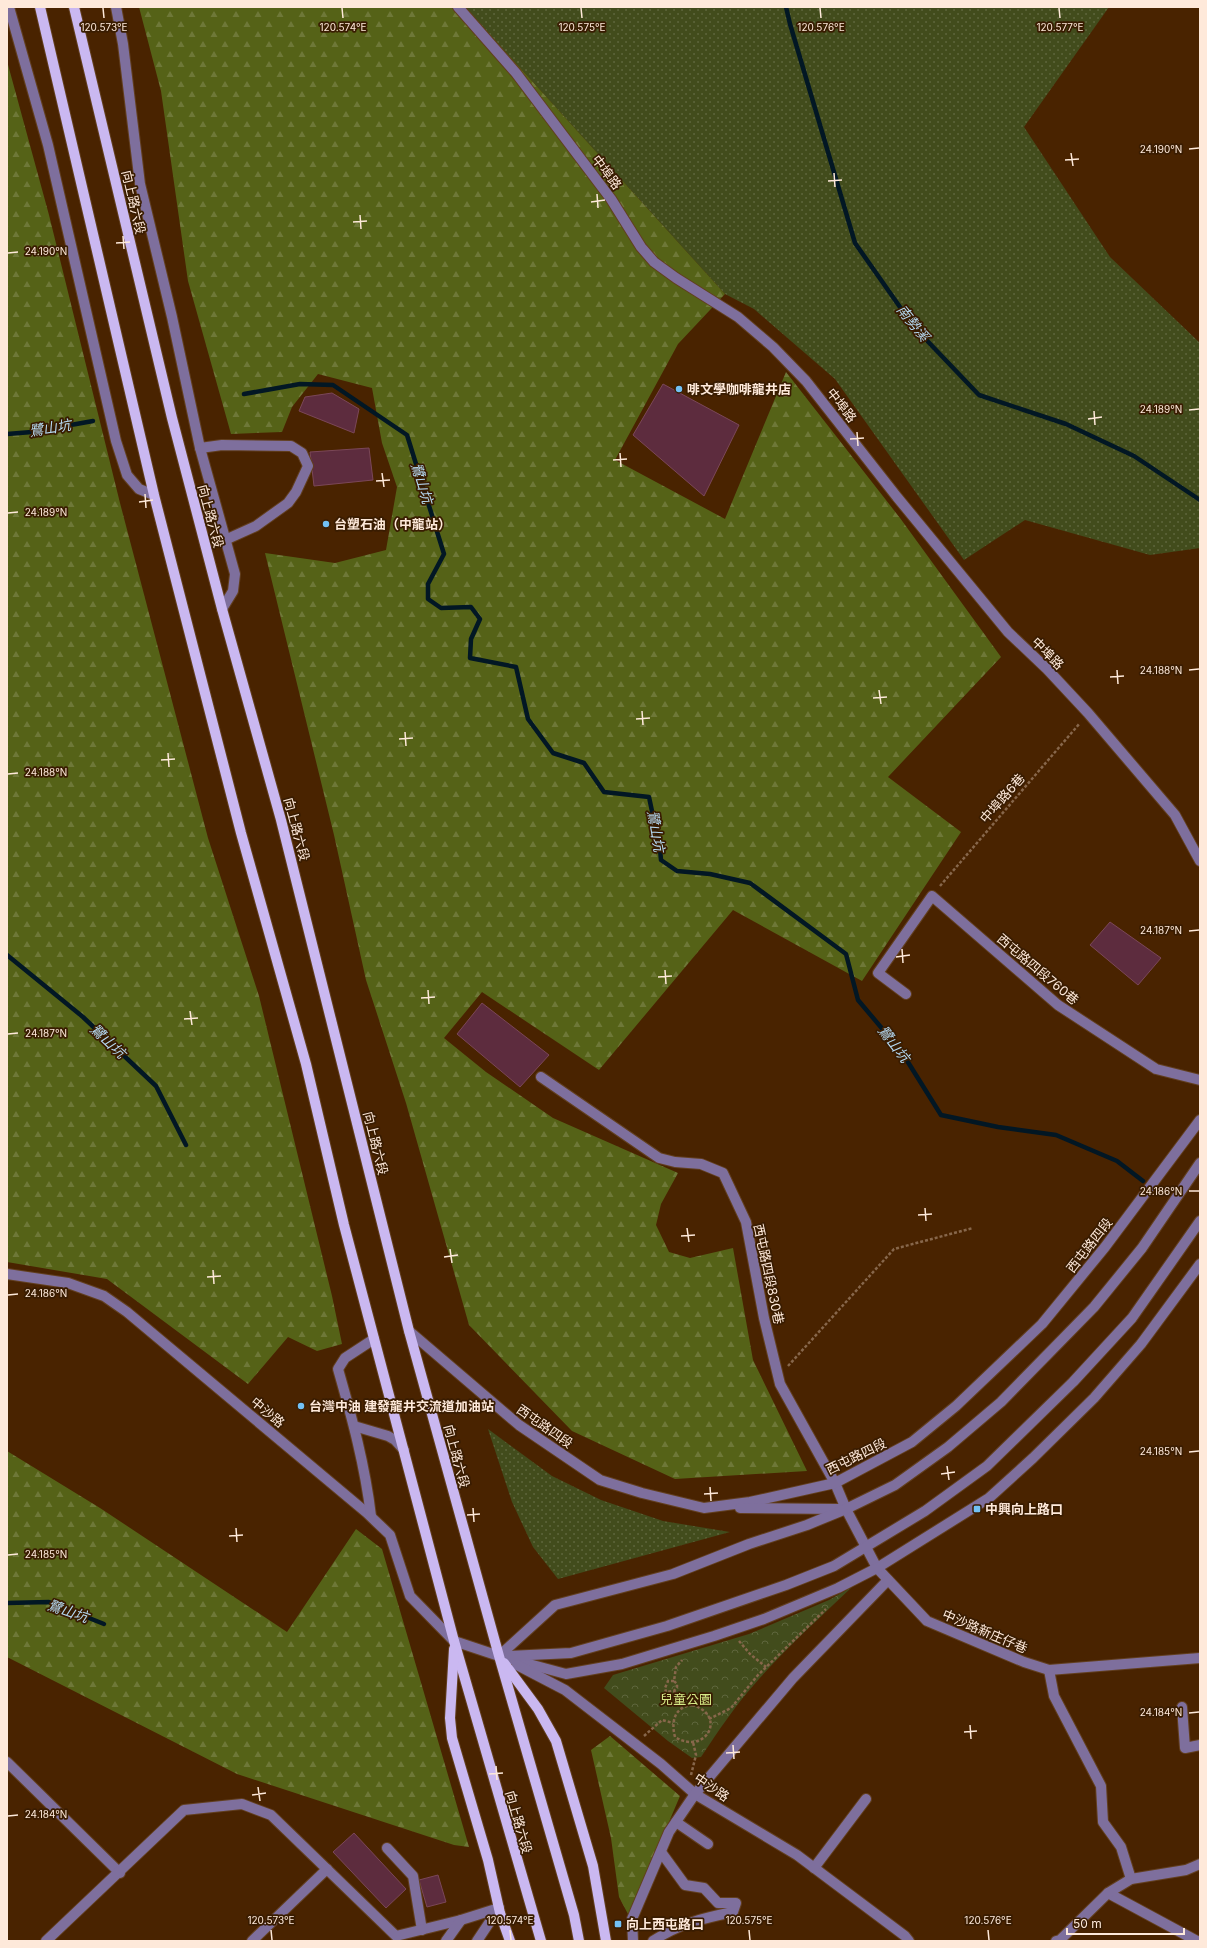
<svg xmlns="http://www.w3.org/2000/svg" width="1207" height="1948" font-family="Inter,'Noto Sans TC',sans-serif">
  <defs>
    <pattern id="grass-dots" width="8" height="8" patternUnits="userSpaceOnUse"><rect width="8" height="8" fill="#424c1c"/><path d="M2 2h.1M6 6h.1" fill="none" stroke="#5e663c" stroke-width="1.8" stroke-linecap="round"/></pattern>
    <pattern id="forest-firs" width="22" height="20" patternUnits="userSpaceOnUse"><rect width="22" height="20" fill="#556217"/><path d="M5 1l3.5 6h-7zM16 11l3.5 6h-7z" fill="#6e7838"/></pattern>
    <pattern id="park-crowns" width="20" height="18" patternUnits="userSpaceOnUse"><rect width="20" height="18" fill="#424c1c"/><path d="M2 6a3 3 0 1 1 6 0M12 15a3 3 0 1 1 6 0" fill="none" stroke="#5e663c"/></pattern>
  </defs>
  <rect width="100%" height="100%" fill="#492300"/>
  <!-- grass -->
  <g fill="url(#grass-dots)">
    <polygon points="465,7 1109,7 1024,127 1110,257 1200,343 1200,548 1150,555 1025,520 964,560 835,379 754,309 725,294"/>
    <polygon points="488,1429 552,1476 601,1500 663,1521 730,1532 558,1579 533,1547 512,1502"/>
  </g>
  <!-- forest -->
  <g fill="url(#forest-firs)">
    <polygon points="139,7 465,7 725,294 678,344 615,460 725,519 786,372 900,518 1001,657 888,777 961,832 862,981 733,910 599,1070 482,992 444,1038 486,1072 553,1118 678,1173 661,1204 656,1225 669,1252 690,1258 733,1248 753,1360 807,1471 675,1479 572,1431 469,1325 406,1103 366,980 334,835 265,553 335,563 386,550 397,487 382,443 372,388 318,374 292,407 282,432 231,434 188,281 161,91"/>
    <polygon points="7,61 49,215 120,503 208,838 259,996 332,1296 342,1344 317,1351 288,1337 248,1384 107,1279 7,1262"/>
    <polygon points="7,1451 100,1508 287,1632 356,1529 382,1549 469,1847 454,1845 237,1774 7,1657"/>
    <polygon points="610,1736 680,1796 629,1916 619,1897 611,1838 591,1750"/>
  </g>
  <!-- park -->
  <path fill="url(#park-crowns)" d="M 852,1587 C 821,1617 788,1646 759,1679 C 737,1703 719,1730 701,1757 L 692,1758 L 668,1741 L 604,1688 L 613,1675 L 749,1634 L 829,1600 Z"/>
  <g fill="none" stroke-linecap="round" stroke-linejoin="round">
    <!-- stream -->
    <g stroke="#021724" stroke-width="4.5">
      <polyline points="786,7 790,24 855,243 914,327 979,395 1066,424 1134,456 1200,500"/>
      <polyline points="244,394 300,384 333,385 407,435 444,554 428,584 428,599 441,608 471,607 480,619 471,639 470,658 516,667 528,719 553,753 584,763 604,792 649,797 660,849 661,860 677,871 710,874 750,883 846,954 858,1000 901,1051 941,1115 998,1127 1056,1135 1117,1161 1143,1181"/>
      <polyline points="7,434 32,432 93,421"/>
      <polyline points="7,955 83,1017 156,1086 186,1145"/>
      <polyline points="7,1603 49,1602 104,1624"/>
    </g>
  </g>
  <!-- building -->
  <g fill="#5d2c3e" stroke="#7b4758">
    <polygon points="663,384 739,425 704,496 633,435"/>
    <polygon points="332,393 359,409 354,433 299,411 305,397"/>
    <polygon points="369,448 373,480 314,486 310,452"/>
    <polygon points="1110,922 1161,958 1138,985 1090,945"/>
    <polygon points="482,1003 549,1055 520,1087 457,1034"/>
    <polygon points="354,1833 406,1889 386,1908 333,1852"/>
    <polygon points="438,1875 446,1902 427,1907 419,1880"/>
  </g>
  <g fill="none" stroke-linecap="round" stroke-linejoin="round">
    <!-- minor casing -->
    <g stroke="#623f1f" stroke-width="12">
      <g id="minor">
        <polyline points="9,7 48,145 116,441 127,475 139,489 154,495"/>
        <polyline points="116,7 123,44 140,184 172,317 200,448 235,574 233,591 222,609"/>
        <polyline points="458,7 516,73 611,199 641,247 654,262 676,278 738,317 773,347 806,381 897,497 1008,632 1047,669 1088,713 1175,815 1200,861"/>
        <polyline points="200,448 222,445 291,446 302,453 308,466 296,492 288,503 256,526 225,540"/>
        <polyline points="906,994 878,973 932,896 1058,1005 1156,1069 1200,1080"/>
        <polyline points="541,1077 659,1158 675,1162 701,1164 723,1173 746,1222 764,1318 780,1384 835,1483 846,1509 877,1568 927,1621 1024,1662 1049,1670 1200,1658"/>
        <polyline points="7,1274 68,1283 104,1296 127,1312 367,1513 390,1535 410,1596 454,1641 499,1656 566,1674 622,1664 714,1636 764,1619 838,1588 877,1568 989,1498 1033,1458 1094,1398 1141,1344 1200,1264"/>
        <polyline points="409,1331 519,1425 600,1480 642,1493 704,1508 750,1502 835,1483 912,1442 956,1406 1042,1324 1105,1247 1200,1120"/>
        <polyline points="354,1426 388,1436 395,1440 404,1450"/>
        <polyline points="740,1508 840,1509"/>
        <path d="M 371,1516 C 365,1465 352,1418 338,1369 L 345,1358 L 374,1339"/>
        <polyline points="499,1656 555,1605 673,1574 749,1544 807,1525 846,1509 895,1485 948,1447 1001,1402 1094,1307 1142,1248 1200,1163"/>
        <polyline points="509,1656 571,1653 667,1626 786,1585 834,1566 925,1511 987,1466 1073,1382 1132,1318 1200,1221"/>
        <polyline points="517,1665 565,1690 661,1764 695,1794 797,1855 905,1936 909,1941"/>
        <polyline points="1049,1670 1054,1696 1101,1786 1103,1822 1121,1847 1131,1879"/>
        <polyline points="1182,1707 1185,1748 1200,1745"/>
        <polyline points="7,1762 120,1873"/>
        <polyline points="676,1822 708,1844"/>
        <polyline points="387,1848 413,1876 422,1930"/>
        <polyline points="814,1868 866,1799"/>
        <polyline points="1108,1893 1197,1941"/>
        <polyline points="46,1941 184,1810 242,1804 271,1815 396,1936 461,1920 499,1908"/>
        <polyline points="252,1941 327,1869"/>
        <polyline points="446,1941 461,1920"/>
        <polyline points="477,1941 499,1908"/>
        <polyline points="633,1941 632,1919 669,1832 695,1794 793,1678 888,1580"/>
        <path d="M 653,1941 C 678,1924 704,1918 733,1912 L 736,1903 L 718,1903 L 704,1888 L 685,1885 L 661,1852"/>
        <polyline points="1056,1941 1060,1940 1108,1893 1131,1879 1186,1870 1200,1864"/>
      </g>
    </g>
    <!-- major casing -->
    <g stroke="#623f1f" stroke-width="12">
      <g id="major">
        <polyline points="40,7 154,495 241,833 306,1064 344,1225 454,1641 541,1941"/>
        <polyline points="74,7 172,418 222,609 281,820 409,1331 499,1656 574,1915 579,1941"/>
        <polyline points="454,1649 450,1718 452,1738 488,1860 500,1913 510,1941"/>
        <polyline points="504,1663 538,1709 556,1741 593,1866 606,1941"/>
      </g>
    </g>
    <!-- path -->
    <g stroke="#87674b" stroke-width="2.5" stroke-dasharray="3 2" stroke-linecap="butt">
      <polyline points="940,886 1080,723"/>
      <polyline points="788,1366 894,1249 973,1228"/>
      <polyline points="739,1641 750,1654 766,1667"/>
      <polyline points="674,1681 668,1681 665,1688 666,1692 674,1691 677,1687 677,1684 674,1681 676,1667 682,1660"/>
      <polyline points="674,1691 682,1707"/>
      <path d="M 692,1705 C 728,1715 706,1756 675,1737 C 671,1722 674,1707 692,1705 Z"/>
      <polyline points="709,1719 731,1708 758,1675 826,1609"/>
      <polyline points="644,1736 662,1720 673,1723"/>
      <polyline points="691,1775 696,1755 693,1742"/>
    </g>
    <!-- minor -->
    <use href="#minor" stroke="#7e6f9d" stroke-width="10"/>
    <!-- major -->
    <use href="#major" stroke="#cab8f1" stroke-width="10"/>
  </g>
  <!-- ticks -->
  <path fill="none" stroke="#fee9da" stroke-width="1.5" d="M 103,8 L 104,18M 342,8 L 343,18M 581,8 L 582,18M 820,8 L 821,18M 1059,8 L 1060,18M 1189,149 L 1199,148M 1071,153 L 1073,166M 1065,160 L 1079,159M 834,173 L 835,187M 828,181 L 842,180M 597,194 L 598,208M 591,202 L 605,200M 360,215 L 361,229M 353,222 L 367,221M 123,236 L 124,249M 116,243 L 130,242M 8,253 L 18,252M 1189,410 L 1199,409M 1094,411 L 1095,425M 1088,419 L 1102,417M 857,432 L 858,446M 850,439 L 864,438M 620,453 L 621,467M 613,460 L 627,459M 382,473 L 384,487M 376,481 L 390,480M 145,494 L 146,508M 139,502 L 153,500M 8,513 L 18,512M 1117,670 L 1118,684M 1189,670 L 1199,669M 1110,677 L 1124,676M 879,690 L 881,704M 873,698 L 887,697M 642,711 L 643,725M 636,719 L 650,718M 405,732 L 406,746M 399,739 L 413,738M 168,753 L 169,767M 161,760 L 175,759M 8,774 L 18,773M 1189,931 L 1199,930M 902,949 L 903,963M 896,957 L 910,955M 665,970 L 666,984M 658,977 L 672,976M 428,990 L 429,1004M 421,998 L 435,997M 190,1011 L 192,1025M 184,1019 L 198,1018M 8,1034 L 18,1033M 1189,1191 L 1199,1191M 925,1208 L 926,1221M 918,1215 L 932,1214M 687,1228 L 689,1242M 681,1236 L 695,1235M 450,1249 L 452,1263M 444,1257 L 458,1255M 213,1270 L 214,1284M 207,1277 L 221,1276M 8,1295 L 18,1294M 1189,1452 L 1199,1451M 947,1466 L 949,1480M 941,1474 L 955,1472M 710,1487 L 711,1501M 704,1494 L 718,1493M 473,1508 L 474,1522M 467,1515 L 480,1514M 236,1528 L 237,1542M 229,1536 L 243,1535M 8,1555 L 18,1554M 1189,1713 L 1199,1712M 970,1725 L 971,1739M 964,1732 L 977,1731M 733,1745 L 734,1759M 726,1753 L 740,1752M 496,1766 L 497,1780M 489,1774 L 503,1773M 258,1787 L 260,1801M 252,1795 L 266,1793M 8,1816 L 18,1815M 271,1930 L 272,1940M 510,1930 L 511,1940M 749,1930 L 750,1940M 988,1930 L 989,1940"/>
  <!-- markers -->
  <g fill="#72c1f5" stroke="#391c01" stroke-width="1.5">
    <circle cx="679" cy="389" r="4"/>
    <circle cx="326" cy="524" r="4"/>
    <circle cx="301" cy="1406" r="4"/>
    <rect x="973" y="1505" width="8" height="8" rx="2"/>
    <rect x="614" y="1920" width="8" height="8" rx="2"/>
  </g>
  <g text-anchor="middle" stroke-width="3.5" stroke-linejoin="round" paint-order="stroke">
    <!-- street labels -->
    <g font-size="13" fill="#fee9da" stroke="#391c01">
      <text transform="translate(607 172) rotate(53)" y="5">中埠路</text>
      <text transform="translate(134 202) rotate(77)" y="5">向上路六段</text>
      <text transform="translate(842 405) rotate(52)" y="5">中埠路</text>
      <text transform="translate(211 516) rotate(75)" y="5">向上路六段</text>
      <text transform="translate(1048 653) rotate(45)" y="5">中埠路</text>
      <text transform="translate(1002 798) rotate(-49)" y="5">中埠路6巷</text>
      <text transform="translate(297 829) rotate(75)" y="5">向上路六段</text>
      <text transform="translate(1038 969) rotate(40)" y="5">西屯路四段760巷</text>
      <text transform="translate(376 1143) rotate(76)" y="5">向上路六段</text>
      <text transform="translate(1089 1245) rotate(-52)" y="5">西屯路四段</text>
      <text transform="translate(769 1274) rotate(78)" y="5">西屯路四段830巷</text>
      <text transform="translate(268 1412) rotate(40)" y="5">中沙路</text>
      <text transform="translate(545 1426) rotate(35)" y="5">西屯路四段</text>
      <text transform="translate(457 1456) rotate(75)" y="5">向上路六段</text>
      <text transform="translate(856 1456) rotate(-26)" y="5">西屯路四段</text>
      <text transform="translate(985 1631) rotate(23)" y="5">中沙路新庄仔巷</text>
      <text transform="translate(712 1787) rotate(34)" y="5">中沙路</text>
      <text transform="translate(519 1822) rotate(74)" y="5">向上路六段</text>
    </g>
    <!-- poi labels -->
    <g font-size="13" font-weight="bold" fill="#fee9da" stroke="#391c01" text-anchor="start">
      <text x="687" y="394">啡文學咖啡龍井店</text>
      <text x="334" y="529">台塑石油（中龍站）</text>
      <text x="309" y="1411">台灣中油 建發龍井交流道加油站</text>
      <text x="985" y="1514">中興向上路口</text>
      <text x="626" y="1929">向上西屯路口</text>
    </g>
    <!-- park labels -->
    <g font-size="13" fill="#d5ea86" stroke="#391c01">
      <text x="686" y="1704">兒童公園</text>
    </g>
    <!-- water labels -->
    <g font-size="14" font-style="italic" fill="#b6daf3" stroke="#391c01">
      <text transform="translate(913 323) rotate(51)" y="5">南勢溪</text>
      <text transform="translate(50 428) rotate(-9)" y="5">鷺山坑</text>
      <text transform="translate(422 483) rotate(73)" y="5">鷺山坑</text>
      <text transform="translate(656 831) rotate(80)" y="5">鷺山坑</text>
      <text transform="translate(108 1041) rotate(43)" y="5">鷺山坑</text>
      <text transform="translate(894 1044) rotate(52)" y="5">鷺山坑</text>
      <text transform="translate(68 1611) rotate(19)" y="5">鷺山坑</text>
    </g>
  </g>
  <g font-size="10" text-anchor="middle" fill="#fee9da" stroke="#391c01" stroke-width="3.5" stroke-linejoin="round" paint-order="stroke">
    <text x="104" y="31">120.573°E</text>
    <text x="343" y="31">120.574°E</text>
    <text x="582" y="31">120.575°E</text>
    <text x="821" y="31">120.576°E</text>
    <text x="1060" y="31">120.577°E</text>
    <text x="1161" y="153">24.190°N</text>
    <text x="46" y="255">24.190°N</text>
    <text x="1161" y="413">24.189°N</text>
    <text x="46" y="516">24.189°N</text>
    <text x="1161" y="674">24.188°N</text>
    <text x="46" y="776">24.188°N</text>
    <text x="1161" y="934">24.187°N</text>
    <text x="46" y="1037">24.187°N</text>
    <text x="1161" y="1195">24.186°N</text>
    <text x="46" y="1297">24.186°N</text>
    <text x="1161" y="1455">24.185°N</text>
    <text x="46" y="1558">24.185°N</text>
    <text x="1161" y="1716">24.184°N</text>
    <text x="46" y="1818">24.184°N</text>
    <text x="271" y="1924">120.573°E</text>
    <text x="510" y="1924">120.574°E</text>
    <text x="749" y="1924">120.575°E</text>
    <text x="988" y="1924">120.576°E</text>
  </g>
  <!-- border -->
  <rect width="1207" height="1948" fill="none" stroke="#fee9da" stroke-width="16"/>
  <!-- scale -->
  <path d="M1067 1928v6h117v-6" fill="none" stroke="#fee9da" stroke-width="2"/>
  <text x="1073" y="1928" font-size="12" fill="#fee9da" stroke="#391c01" stroke-width="3" paint-order="stroke">50 m</text>
</svg>
